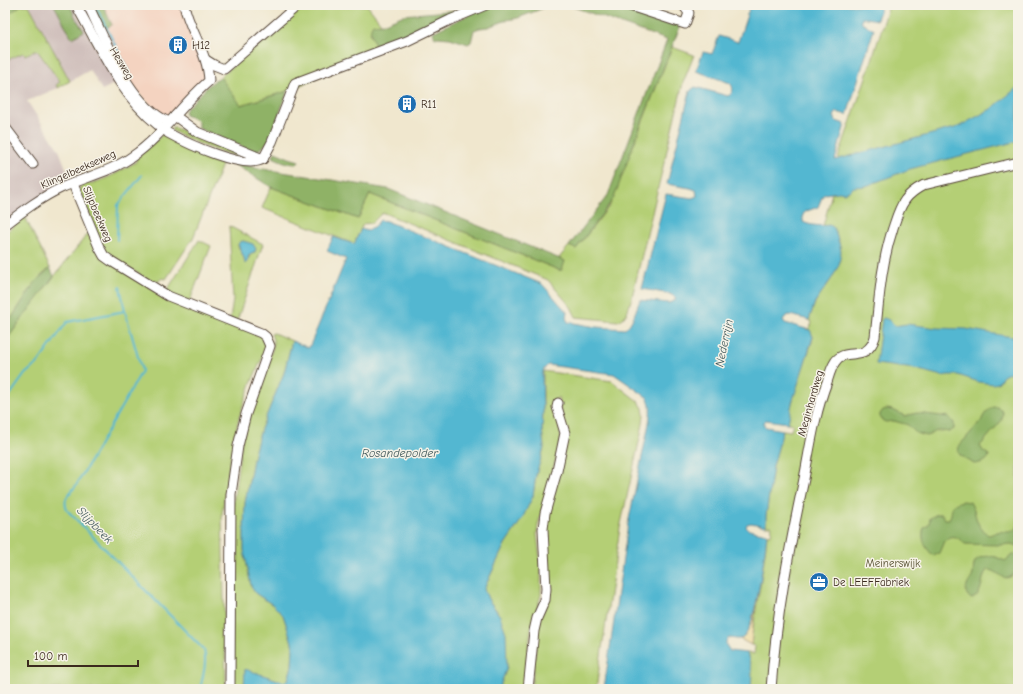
<svg xmlns="http://www.w3.org/2000/svg" width="1023" height="694" font-family="'Comic Neue',sans-serif">
  <rect width="100%" height="100%" fill="#f7f3e8"/>
  <filter id="ink" filterUnits="userSpaceOnUse"><feTurbulence type="fractalNoise" baseFrequency=".025" numOctaves="2"/><feDisplacementMap in="SourceGraphic" scale="8" xChannelSelector="R" yChannelSelector="G"/><feConvolveMatrix kernelMatrix="1 2 1 2 8 2 1 2 1" color-interpolation-filters="sRGB"/></filter>
  <filter id="wash" filterUnits="userSpaceOnUse"><feTurbulence type="fractalNoise" baseFrequency=".012" numOctaves="4" result="noise"/><feDisplacementMap in="SourceGraphic" scale="16" xChannelSelector="R" yChannelSelector="G"/><feGaussianBlur stdDeviation="0.9" result="paint"/><feColorMatrix in="noise" values="0 0 0 0 0 0 0 0 0 0 0 0 0 0 0 0 0 1.4 0 .05"/><feComposite in="paint" operator="in"/></filter>
  <g filter="url(#wash)">
    <rect width="100%" height="100%" fill="#f0e7ce"/>
    <!-- built -->
    <polygon fill="#f4d3c0" points="90,5 181,5 201,56 205,75 202,82 170,115 163,116 135,90"/>
    <!-- industrial -->
    <polygon fill="#d0c0bc" points="5,5 72,5 116,83 102,90 90,70 58,88 27,101 59,150 71,181 5,221"/>
    <!-- green -->
    <g fill="#b4cf75" stroke="#787c4a" fill-rule="evenodd">
      <polygon points="21,5 29,5 70,81 58,88 56,85 60,82 37,50 25,55 23,53 5,61 5,17"/>
      <polygon points="303,5 367,5 381,23 376,24 370,33 377,50 288,91 240,105 220,77"/>
      <path d="M 889,5 L 1018,5 L 1018,689 L 751,689 C 752,676 751,665 747,653 L 754,654 L 755,646 L 751,645 C 755,608 764,571 767,534 L 771,535 L 772,526 L 766,526 L 766,516 L 773,466 L 783,430 L 791,431 L 793,424 L 788,423 C 792,395 803,369 812,342 L 813,337 L 810,330 L 807,329 L 810,328 L 812,323 L 811,321 L 809,320 C 812,312 814,304 818,297 C 820,293 823,290 826,287 C 841,265 847,247 830,225 L 823,226 L 832,193 L 834,193 L 839,155 L 872,60 Z"/>
      <path d="M 672,47 L 694,55 L 683,83 L 632,297 C 629,305 628,318 618,321 L 576,317 L 571,307 L 548,280 L 384,213 L 381,214 L 372,223 L 363,224 L 354,244 L 262,208 L 271,187 L 358,219 L 370,194 L 559,270 L 561,270 L 565,261 L 559,258 L 569,246 L 576,249 L 610,205 Z"/>
      <path d="M 173,127 L 244,155 L 244,157 C 217,153 194,142 171,130 Z"/>
      <path d="M 163,134 L 224,160 L 193,238 L 166,279 L 162,278 L 159,281 L 152,282 L 106,254 L 79,189 L 81,186 L 86,183 L 89,184 C 106,180 121,171 136,162 L 136,158 Z"/>
      <polygon points="24,215 50,268 36,281 5,328 5,233 21,220 22,216"/>
      <path d="M 229,226 L 263,244 L 237,321 L 230,319 L 233,300 ZM 243,241 L 251,244 L 256,251 L 250,255 L 247,262 L 245,260 L 238,246 L 238,244 Z"/>
      <path d="M 89,232 L 96,248 L 161,295 L 262,333 L 267,347 C 257,370 246,393 239,418 C 231,450 226,482 222,515 L 226,689 L 10,689 L 5,678 L 5,342 L 34,302 Z"/>
      <polygon points="199,240 211,246 189,303 166,292"/>
      <polygon points="274,333 292,341 284,373 261,429 254,454 245,503 244,530 244,550 251,586 255,593 273,605 283,615 291,639 293,647 292,666 288,680 284,682 245,670 244,689 231,689 233,504 242,439 273,347 273,340 271,334"/>
      <polygon points="543,371 612,381 639,402 643,408 644,414 643,424 620,528 596,689 531,689 539,621 548,598 545,531 566,438 558,397 552,404 556,410 559,420 561,440 538,525 537,534 541,566 541,595 531,629 523,689 499,689 507,667 505,642 497,611 488,599 484,589 505,544 516,528 533,496 536,475 544,448 542,429 543,411"/>
    </g>
    <!-- forest -->
    <g fill="#8fb266" stroke="#656e42">
      <polygon points="5,5 21,5 5,17"/>
      <polygon points="54,5 70,5 75,17 84,31 72,38"/>
      <polygon points="90,5 103,5 112,25 104,29"/>
      <polygon points="494,5 551,5 518,18 507,20 488,27 480,28 474,30 471,42 468,44 450,38 437,37 435,38 433,32 483,8"/>
      <polygon points="568,5 622,5 639,10 679,25 679,29 637,135 614,198 576,249 569,246 608,195 667,40"/>
      <path d="M 470,9 L 377,50 C 374,41 367,32 373,24 L 385,23 L 404,15 Z"/>
      <path d="M 220,77 L 241,105 L 288,91 L 269,140 C 264,147 261,150 252,151 L 198,128 L 198,122 L 195,119 L 185,115 L 184,111 L 210,84 Z"/>
      <path d="M 275,152 L 289,158 L 299,161 L 297,164 C 288,164 281,161 273,157 Z"/>
      <polygon points="229,161 257,168 388,189 565,261 562,270 559,270 370,194 358,219 271,187"/>
      <polygon points="50,268 54,276 5,342 5,328 36,281"/>
      <path d="M 994,407 L 997,407 L 1003,412 L 1002,420 L 980,446 L 983,451 L 989,455 C 988,462 981,463 974,464 L 960,455 L 958,451 L 959,446 L 980,422 L 981,422 C 983,415 987,410 994,407 Z"/>
      <path d="M 887,409 L 893,410 L 905,416 L 917,413 L 949,417 L 954,423 L 954,429 C 948,434 944,430 937,431 C 933,432 931,435 927,436 L 916,433 L 908,425 L 905,424 L 894,421 L 886,422 L 883,421 L 880,417 L 880,414 L 883,410 Z"/>
      <path d="M 962,501 L 970,502 C 979,517 972,521 988,535 C 991,535 994,533 997,532 C 1008,530 1009,536 1018,526 L 1018,546 L 1011,544 L 999,545 L 965,544 C 957,537 954,533 944,541 L 939,553 L 934,556 C 926,550 920,538 924,528 L 929,524 L 930,518 L 937,514 L 942,514 L 945,519 L 949,519 C 955,509 946,506 962,501 Z"/>
      <path d="M 1016,554 L 1018,555 L 1018,570 C 1003,588 1001,569 987,570 C 980,578 984,596 971,599 C 961,590 968,585 972,577 C 974,573 973,568 974,564 C 976,556 989,555 996,557 C 999,558 1002,560 1005,561 L 1012,555 Z"/>
    </g>
    <!-- sand -->
    <path fill="#eeda9e" stroke="#94825e" d="M 755,607 L 751,645 L 740,639 C 750,633 752,618 755,607 Z"/>
    <!-- water -->
    <g fill="#53b7d1" stroke="#477078">
      <path d="M 748,5 L 881,5 L 877,20 L 866,18 L 862,18 L 861,21 L 863,24 L 874,29 L 847,115 L 837,112 L 834,116 L 836,121 L 845,124 L 835,160 L 958,127 L 991,109 L 1018,87 L 1018,141 L 910,169 L 866,186 L 854,187 L 849,191 L 844,193 L 839,192 L 824,194 L 822,197 L 818,207 L 807,211 L 803,214 L 803,222 C 811,226 820,226 830,225 L 834,228 L 840,246 L 841,252 L 840,258 L 839,265 L 832,278 L 815,302 L 809,320 L 790,315 L 786,316 L 783,320 L 785,323 L 810,330 L 813,337 L 792,403 L 788,423 L 766,420 L 764,422 L 764,426 L 766,427 L 783,430 L 773,466 L 766,516 L 766,526 L 751,523 L 747,524 L 746,527 L 749,530 L 767,534 C 765,552 755,627 744,637 C 739,641 734,638 729,638 L 726,641 L 726,645 L 730,651 L 747,653 L 752,672 L 751,689 L 604,689 L 628,524 L 648,428 C 650,417 652,408 648,398 L 614,374 L 548,365 L 544,369 L 542,374 L 543,411 L 542,429 L 544,448 L 536,475 L 533,496 L 522,519 L 505,544 L 484,589 L 488,599 L 500,616 L 506,633 L 507,667 L 499,689 L 244,689 L 245,669 L 284,682 L 288,680 L 292,666 L 293,647 L 291,639 L 283,615 L 273,605 L 255,593 L 251,586 L 244,550 L 244,530 L 245,503 L 254,454 L 261,429 L 284,373 L 292,341 L 309,348 L 346,259 L 327,251 L 333,237 L 354,244 L 361,229 L 367,231 L 376,225 L 380,220 L 386,221 L 542,284 L 567,312 L 566,318 L 568,322 L 596,327 L 625,329 C 633,323 636,309 640,300 L 669,303 L 676,300 L 675,297 L 670,294 L 642,289 L 666,194 L 692,198 L 697,196 L 696,190 L 690,188 L 667,184 L 690,91 L 695,87 L 728,96 C 734,93 734,88 730,83 L 696,71 L 703,52 L 712,54 L 719,36 L 738,42 L 749,9 L 747,8 Z"/>
      <polygon points="243,241 253,244 256,249 254,253 249,255 247,262 245,264 244,258 238,244 240,242"/>
      <polygon points="884,318 889,320 894,326 907,324 937,328 966,329 1018,338 1018,356 1015,367 1011,372 1003,376 998,383 993,384 979,382 958,375 948,375 942,376 915,369 876,364 882,319"/>
    </g>
    <g fill="none" stroke-linecap="round" stroke-linejoin="round">
      <!-- stream -->
      <g stroke="#53b7d1" stroke-width="2">
        <polyline points="95,5 129,73"/>
        <polyline points="117,240 118,205 142,175"/>
        <path d="M 125,311 L 142,371 L 77,484 C 70,495 62,496 67,510 L 204,650 C 207,663 203,676 200,689"/>
        <polyline points="5,402 25,374 38,363 67,322 125,311 120,287"/>
      </g>
    </g>
  </g>
  <g filter="url(#ink)">
    <g fill="none" stroke-linecap="round" stroke-linejoin="round">
      <!-- minor casing -->
      <g stroke="#564638" stroke-width="11">
        <g id="minor">
          <path d="M 76,5 C 100,47 119,94 158,125"/>
          <path d="M 88,5 C 107,43 129,105 169,122"/>
          <polyline points="627,5 685,24 689,13 683,5"/>
          <polyline points="206,60 214,65 224,69 298,5"/>
          <polyline points="175,116 197,132 263,159"/>
          <polyline points="5,127 33,164"/>
          <path d="M 168,133 C 186,143 245,171 263,159"/>
          <polyline points="263,159 272,142 295,83 407,41 450,20 486,5"/>
          <polyline points="73,184 99,247 104,256 111,261 168,296 261,333 266,337 270,346 246,414 238,446 231,494 230,689"/>
          <path d="M 5,225 C 23,211 40,198 61,188 C 85,177 111,172 133,156 C 162,136 182,104 209,81 C 208,53 190,32 184,5"/>
          <polyline points="528,689 534,631 537,618 545,600 546,589 543,529 545,513 557,471 565,433 557,407 558,403"/>
          <path d="M 771,689 C 776,618 789,549 804,479 C 810,447 815,413 827,382 C 829,376 831,368 835,362 C 845,346 867,364 875,337 C 879,300 881,264 893,228 C 896,219 899,208 905,200 C 910,193 916,189 924,185 L 1018,162"/>
        </g>
      </g>
      <!-- minor -->
      <use href="#minor" stroke="#fff" stroke-width="9"/>
    </g>
  </g>
  <!-- icons -->
  <defs>
    <g id="building-disc" transform="scale(1)"><circle r="9.5" fill="#1f6fb2" stroke="#f7f3e8"/><path d="M-4-6H4V6H1V3H-1V6H-4ZM-2.5-4.3h1.7v1.8h-1.7ZM.8-4.3h1.7v1.8H.8ZM-2.5-1h1.7V.8h-1.7ZM.8-1h1.7V.8H.8Z" fill="#fff"/></g>
    <g id="office-disc" transform="scale(1)"><circle r="9.5" fill="#1f6fb2" stroke="#f7f3e8"/><path d="M-6-3h4V-5.5h4V-3h4V5H-6ZM-1-4.5V-3h2v-1.5ZM-6 0V1H6V0Z" fill="#fff"/></g>
  </defs>
  <g fill-rule="evenodd">
    <use href="#building-disc" x="178" y="45"/>
    <use href="#building-disc" x="407" y="104"/>
    <use href="#office-disc" x="819" y="582"/>
  </g>
  <g text-anchor="middle" stroke-width="3" stroke-linejoin="round" paint-order="stroke">
    <!-- poi labels -->
    <g font-size="11" fill="#3b2a1e" stroke="#f7f3e8" text-anchor="start">
      <text x="192" y="49">H12</text>
      <text x="421" y="108">R11</text>
      <text x="833" y="586">De LEEFFabriek</text>
    </g>
    <!-- street labels -->
    <g font-size="11" fill="#3b2a1e" stroke="#f7f3e8">
      <text transform="translate(122 63) rotate(59)" y="4">Hesweg</text>
      <text transform="translate(78 169) rotate(-24)" y="4">Klingelbeekseweg</text>
      <text transform="translate(98 214) rotate(67)" y="4">Slijpbeekweg</text>
      <text transform="translate(810 403) rotate(-74)" y="4">Meginhardweg</text>
    </g>
    <!-- park labels -->
    <g font-size="11" fill="#595334" stroke="#f7f3e8">
      <text x="893" y="567">Meinerswijk</text>
    </g>
    <!-- water labels -->
    <g font-size="12" font-style="italic" fill="#435b5d" stroke="#f7f3e8">
      <text transform="translate(724 343) rotate(-78)" y="4">Nederrijn</text>
      <text x="400" y="457">Rosandepolder</text>
      <text transform="translate(95 525) rotate(46)" y="4">Slijpbeek</text>
    </g>
  </g>
  <!-- margin -->
  <rect width="1023" height="694" fill="none" stroke="#f7f3e8" stroke-width="20"/>
  <!-- scale -->
  <path d="M28 660v6h110v-6" fill="none" stroke="#3b2a1e" stroke-width="2"/>
  <text x="34" y="660" font-size="12" fill="#3b2a1e" stroke="#f7f3e8" stroke-width="3" paint-order="stroke">100 m</text>
</svg>
